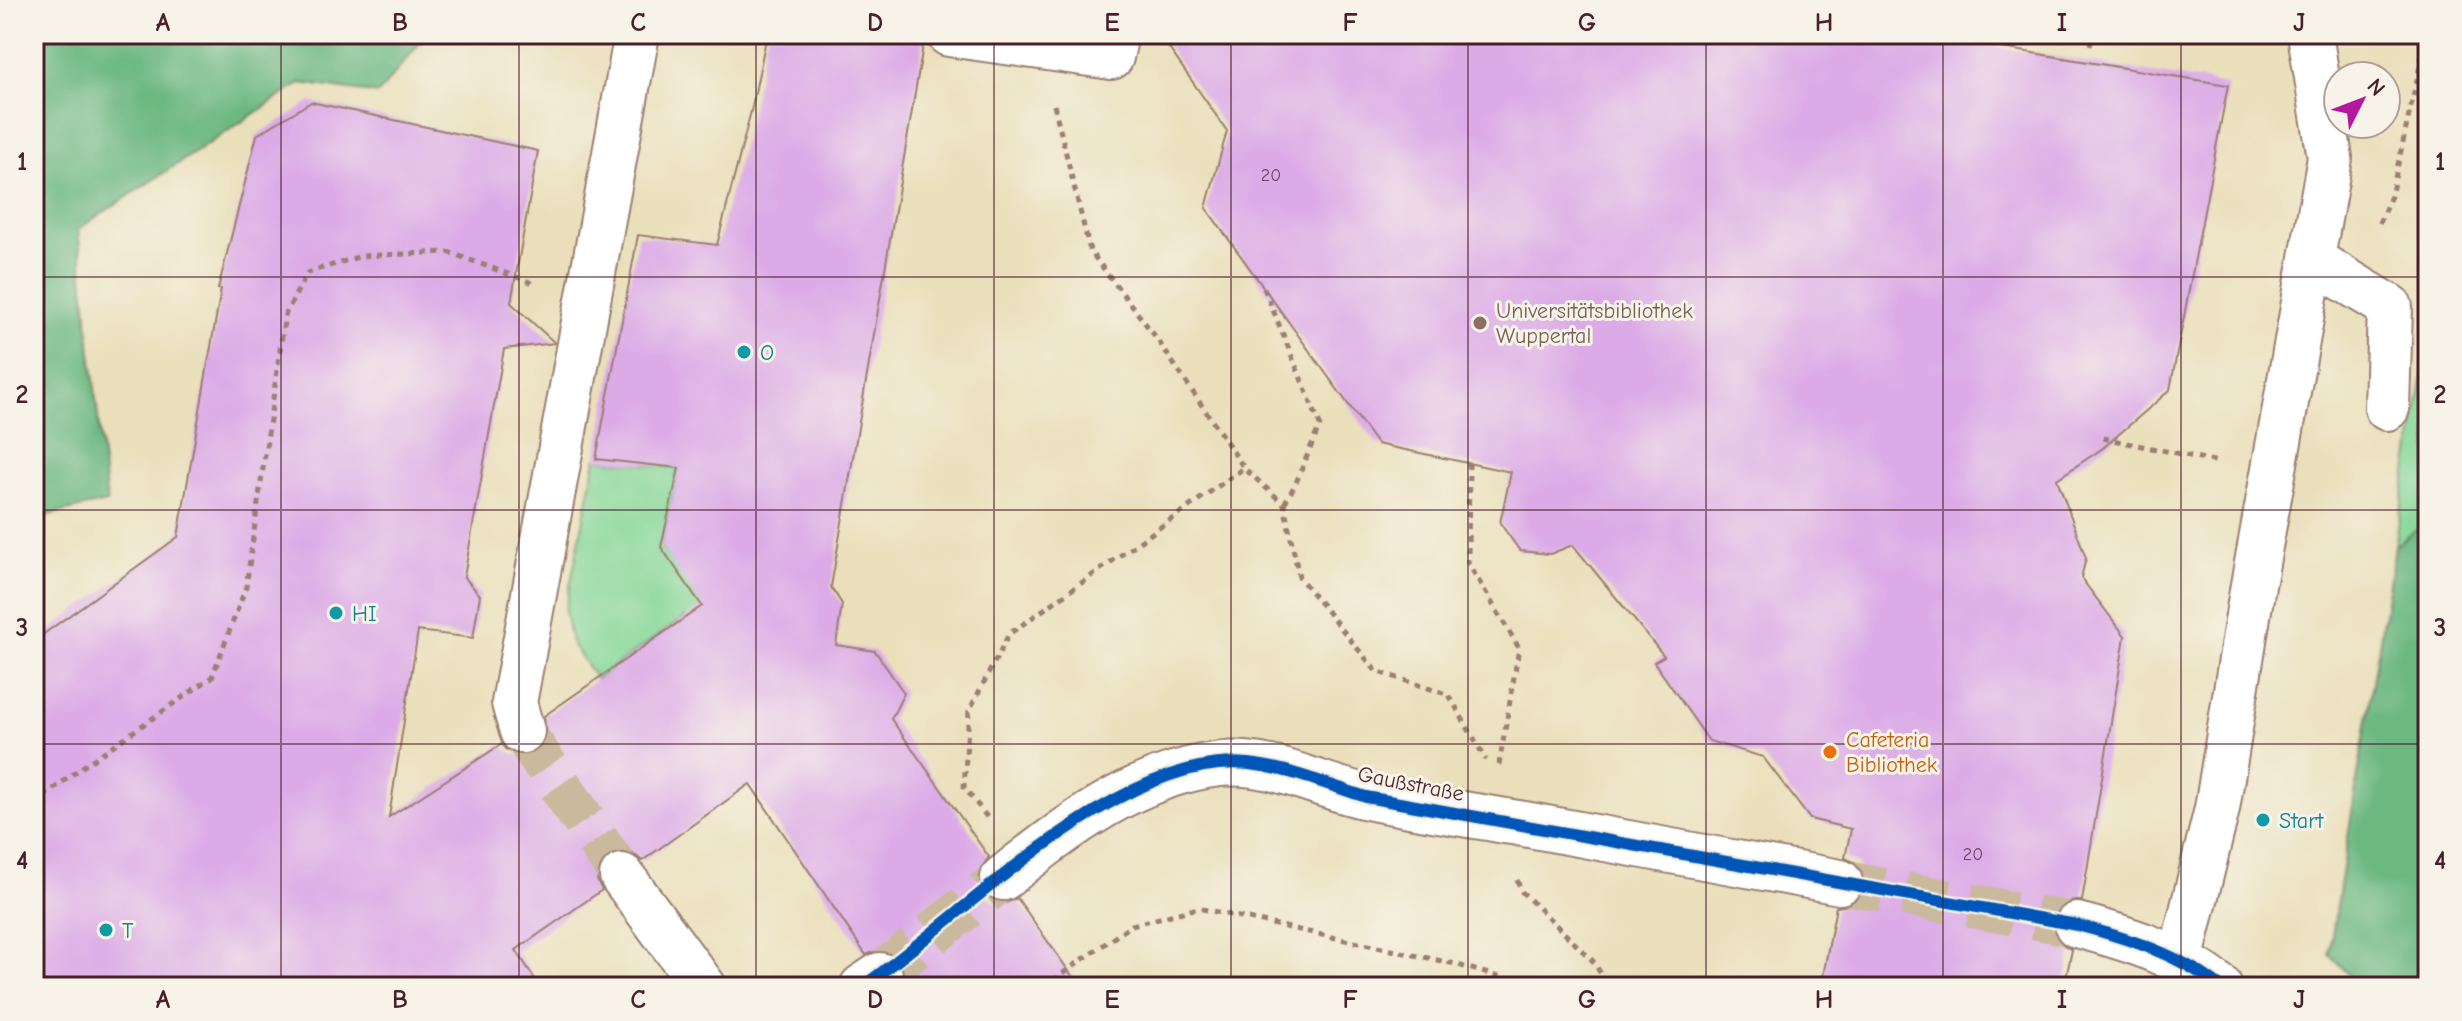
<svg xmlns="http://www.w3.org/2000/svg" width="2462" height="1021" font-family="'Comic Neue',sans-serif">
  <rect width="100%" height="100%" fill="#f7f3e8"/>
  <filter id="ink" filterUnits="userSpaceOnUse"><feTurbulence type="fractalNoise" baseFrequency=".0125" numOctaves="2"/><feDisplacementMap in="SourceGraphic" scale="16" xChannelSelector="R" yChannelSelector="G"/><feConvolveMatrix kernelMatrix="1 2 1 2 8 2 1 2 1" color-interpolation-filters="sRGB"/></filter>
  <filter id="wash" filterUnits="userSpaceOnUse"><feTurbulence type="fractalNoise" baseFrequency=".006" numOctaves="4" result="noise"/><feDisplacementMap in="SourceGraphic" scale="32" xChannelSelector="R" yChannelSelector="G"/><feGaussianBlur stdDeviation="1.8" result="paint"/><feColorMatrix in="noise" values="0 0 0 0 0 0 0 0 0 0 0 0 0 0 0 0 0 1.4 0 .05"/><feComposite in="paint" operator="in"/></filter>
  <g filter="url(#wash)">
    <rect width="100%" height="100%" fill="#eadfba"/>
    <!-- green -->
    <g fill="#85d799" stroke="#687b62" stroke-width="2">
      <polygon points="2428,343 2428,522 2395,546"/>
      <polygon points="596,459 679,468 661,547 723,625 685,617 596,679 571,642 565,611"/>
    </g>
    <!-- forest -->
    <g fill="#6cb881" stroke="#5b6c56" stroke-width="2">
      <polygon points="34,34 427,34 378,94 301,83 78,229 107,502 34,518"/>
      <polygon points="2428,522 2428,987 2361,987 2329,954 2395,546"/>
    </g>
    <g id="blocks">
      <!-- building -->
      <g fill="#dbaae7">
        <polygon points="767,34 925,34 831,587 842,604 836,645 875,651 904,693 891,719 989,857 980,870 978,881 983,893 994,901 1006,903 1017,898 1080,987 902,987 905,974 900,961 892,953 879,950 866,955 750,784 642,861 633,853 620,851 607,856 599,867 597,880 602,890 516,950 540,987 34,987 34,641 178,537 221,289 218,289 257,135 311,102 538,151 511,303 555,343 504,349 464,577 480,595 473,638 418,631 389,817 502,744 505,749 517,755 528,755 539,749 546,736 544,716 702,606 661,547 679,468 596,459 638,235 717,245 752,107"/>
        <polygon points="1159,34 1980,34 1978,44 2228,85 2170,390 2103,448 2057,479 2086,558 2081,578 2125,636 2082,901 2071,901 2060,907 2053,919 2053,931 2059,942 2072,950 2064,987 1821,987 1836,907 1849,905 1858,899 1864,887 1863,873 1856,863 1845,858 1851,829 1810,819 1763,757 1709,741 1654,662 1664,656 1573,545 1550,554 1520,551 1500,523 1511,472 1377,444 1206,208 1227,131"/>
      </g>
    </g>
  </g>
  <g filter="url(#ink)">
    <use href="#blocks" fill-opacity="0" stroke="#9a7f72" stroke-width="2"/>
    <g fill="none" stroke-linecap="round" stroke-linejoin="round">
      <!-- minor-tunnel -->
      <g stroke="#cab99d" stroke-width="44" stroke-dasharray="44 22" stroke-linecap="butt">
        <polyline points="522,731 622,876"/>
        <polyline points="1840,882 2077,925"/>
        <polyline points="880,975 1003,878"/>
      </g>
      <!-- minor casing -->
      <g stroke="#9a7f72" stroke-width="48">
        <g id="minor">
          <polyline points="949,34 1111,57 1116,34"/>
          <polyline points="2314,261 2390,307 2387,408"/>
          <polyline points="522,731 514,703 637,34"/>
          <polyline points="622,876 704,987"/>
          <path d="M 1003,878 C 1067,827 1137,773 1221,764 C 1272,759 1319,787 1368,797 C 1419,808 1472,815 1524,824 C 1629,843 1735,863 1840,882"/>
          <path d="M 2077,925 C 2127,938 2179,954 2220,987"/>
          <polyline points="2180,961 2217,809 2252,591 2330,158 2310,34"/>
          <polyline points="862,987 880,975"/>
        </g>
      </g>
      <!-- path -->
      <g stroke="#9a7f72" stroke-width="5" stroke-dasharray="6 6" stroke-linecap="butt">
        <polyline points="2090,45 2093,34"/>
        <polyline points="1054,105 1090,251 1155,336 1244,468 1284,504 1299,577 1376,671 1449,695 1486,760"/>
        <polyline points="2379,223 2391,196 2427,34"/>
        <polyline points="1264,288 1320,425 1295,485 1284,504"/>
        <polyline points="2103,438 2219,462"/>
        <polyline points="1469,463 1468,563 1519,648 1499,765"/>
        <polyline points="34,804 78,770 212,677 246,587 285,315 307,273 361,256 448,252 530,282 531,280"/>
        <polyline points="987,817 964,787 969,711 1009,634 1244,468"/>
        <polyline points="1517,880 1522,892 1593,961 1609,987"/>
        <polyline points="1043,987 1132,925 1198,908 1451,963 1520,983 1523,987"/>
      </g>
      <!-- minor -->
      <use href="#minor" stroke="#fff" stroke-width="44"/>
      <!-- cycleway casing -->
      <g stroke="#f7f3e8" stroke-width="17">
        <path id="cycleway" d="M 862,987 C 963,917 1121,750 1249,764 C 1288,768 1328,785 1366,797 L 2077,925 C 2127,938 2179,954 2220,987"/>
      </g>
      <!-- cycleway -->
      <use href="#cycleway" stroke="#0057b8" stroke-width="12"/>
    </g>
  </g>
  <!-- grid -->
  <path fill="none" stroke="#4a1f2b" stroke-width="2" stroke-opacity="0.55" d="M 281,34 L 281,987M 519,34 L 519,987M 756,34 L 756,987M 994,34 L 994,987M 1231,34 L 1231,987M 1468,34 L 1468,987M 1706,34 L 1706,987M 1943,34 L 1943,987M 2181,34 L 2181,987M 34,277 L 2428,277M 34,510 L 2428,510M 34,744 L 2428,744"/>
  <!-- markers -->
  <circle fill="#8d6e63" stroke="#f7f3e8" stroke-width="3" cx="1480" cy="323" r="8"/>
  <g fill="#0f9aa8" stroke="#f7f3e8" stroke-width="3">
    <circle cx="744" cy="352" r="8"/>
    <circle cx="336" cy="613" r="8"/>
    <circle cx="2263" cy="820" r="8"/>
    <circle cx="106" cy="930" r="8"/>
  </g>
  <circle fill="#e8710a" stroke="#f7f3e8" stroke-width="3" cx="1830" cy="752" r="8"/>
  <g text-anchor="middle" stroke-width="6" stroke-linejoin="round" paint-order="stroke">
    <!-- number labels -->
    <g font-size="18" fill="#6e425a">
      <text x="1271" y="181">20</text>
      <text x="1973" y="860">20</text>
    </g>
    <!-- education labels -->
    <g font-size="22" fill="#785e54" stroke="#f7f3e8" text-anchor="start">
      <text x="1496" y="318">Universitätsbibliothek<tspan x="1496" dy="25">Wuppertal</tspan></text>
    </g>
    <!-- culture labels -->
    <g font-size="22" fill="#0d838f" stroke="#f7f3e8" text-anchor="start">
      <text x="760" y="360">O</text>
      <text x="352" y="621">HI</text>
      <text x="2279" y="828">Start</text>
      <text x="122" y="938">T</text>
    </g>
    <!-- food labels -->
    <g font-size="22" fill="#c56008" stroke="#f7f3e8" text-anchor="start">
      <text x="1846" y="747">Cafeteria<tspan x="1846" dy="25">Bibliothek</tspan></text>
    </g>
    <!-- street labels -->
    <g font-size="22" fill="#4a1f2b" stroke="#f7f3e8">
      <text transform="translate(1411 783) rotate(11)" y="8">Gaußstraße</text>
    </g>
  </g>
  <!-- margin -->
  <rect width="2462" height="1021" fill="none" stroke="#f7f3e8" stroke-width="88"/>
  <!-- north arrow -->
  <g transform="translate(2362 100) rotate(48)"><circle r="38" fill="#f7f3e8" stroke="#b29e9c" stroke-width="2"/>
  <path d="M0-6L14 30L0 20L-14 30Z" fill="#b5179e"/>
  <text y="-12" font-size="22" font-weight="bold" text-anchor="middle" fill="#4a1f2b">N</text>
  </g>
  <rect x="44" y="44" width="2374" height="933" fill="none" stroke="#4a1f2b" stroke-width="3"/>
  <g font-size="26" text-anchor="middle" font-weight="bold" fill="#4a1f2b">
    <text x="163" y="31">A</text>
    <text x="400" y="31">B</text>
    <text x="638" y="31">C</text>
    <text x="875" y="31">D</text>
    <text x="1112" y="31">E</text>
    <text x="1350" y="31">F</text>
    <text x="1587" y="31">G</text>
    <text x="1824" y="31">H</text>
    <text x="2062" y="31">I</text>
    <text x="2299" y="31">J</text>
    <text x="22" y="170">1</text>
    <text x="2440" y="170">1</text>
    <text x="22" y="403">2</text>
    <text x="2440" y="403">2</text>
    <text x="22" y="636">3</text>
    <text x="2440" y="636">3</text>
    <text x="22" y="869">4</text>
    <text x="2440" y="869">4</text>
    <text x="163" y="1008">A</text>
    <text x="400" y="1008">B</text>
    <text x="638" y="1008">C</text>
    <text x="875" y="1008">D</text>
    <text x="1112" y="1008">E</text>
    <text x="1350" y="1008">F</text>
    <text x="1587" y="1008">G</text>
    <text x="1824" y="1008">H</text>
    <text x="2062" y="1008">I</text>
    <text x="2299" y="1008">J</text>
  </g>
</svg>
